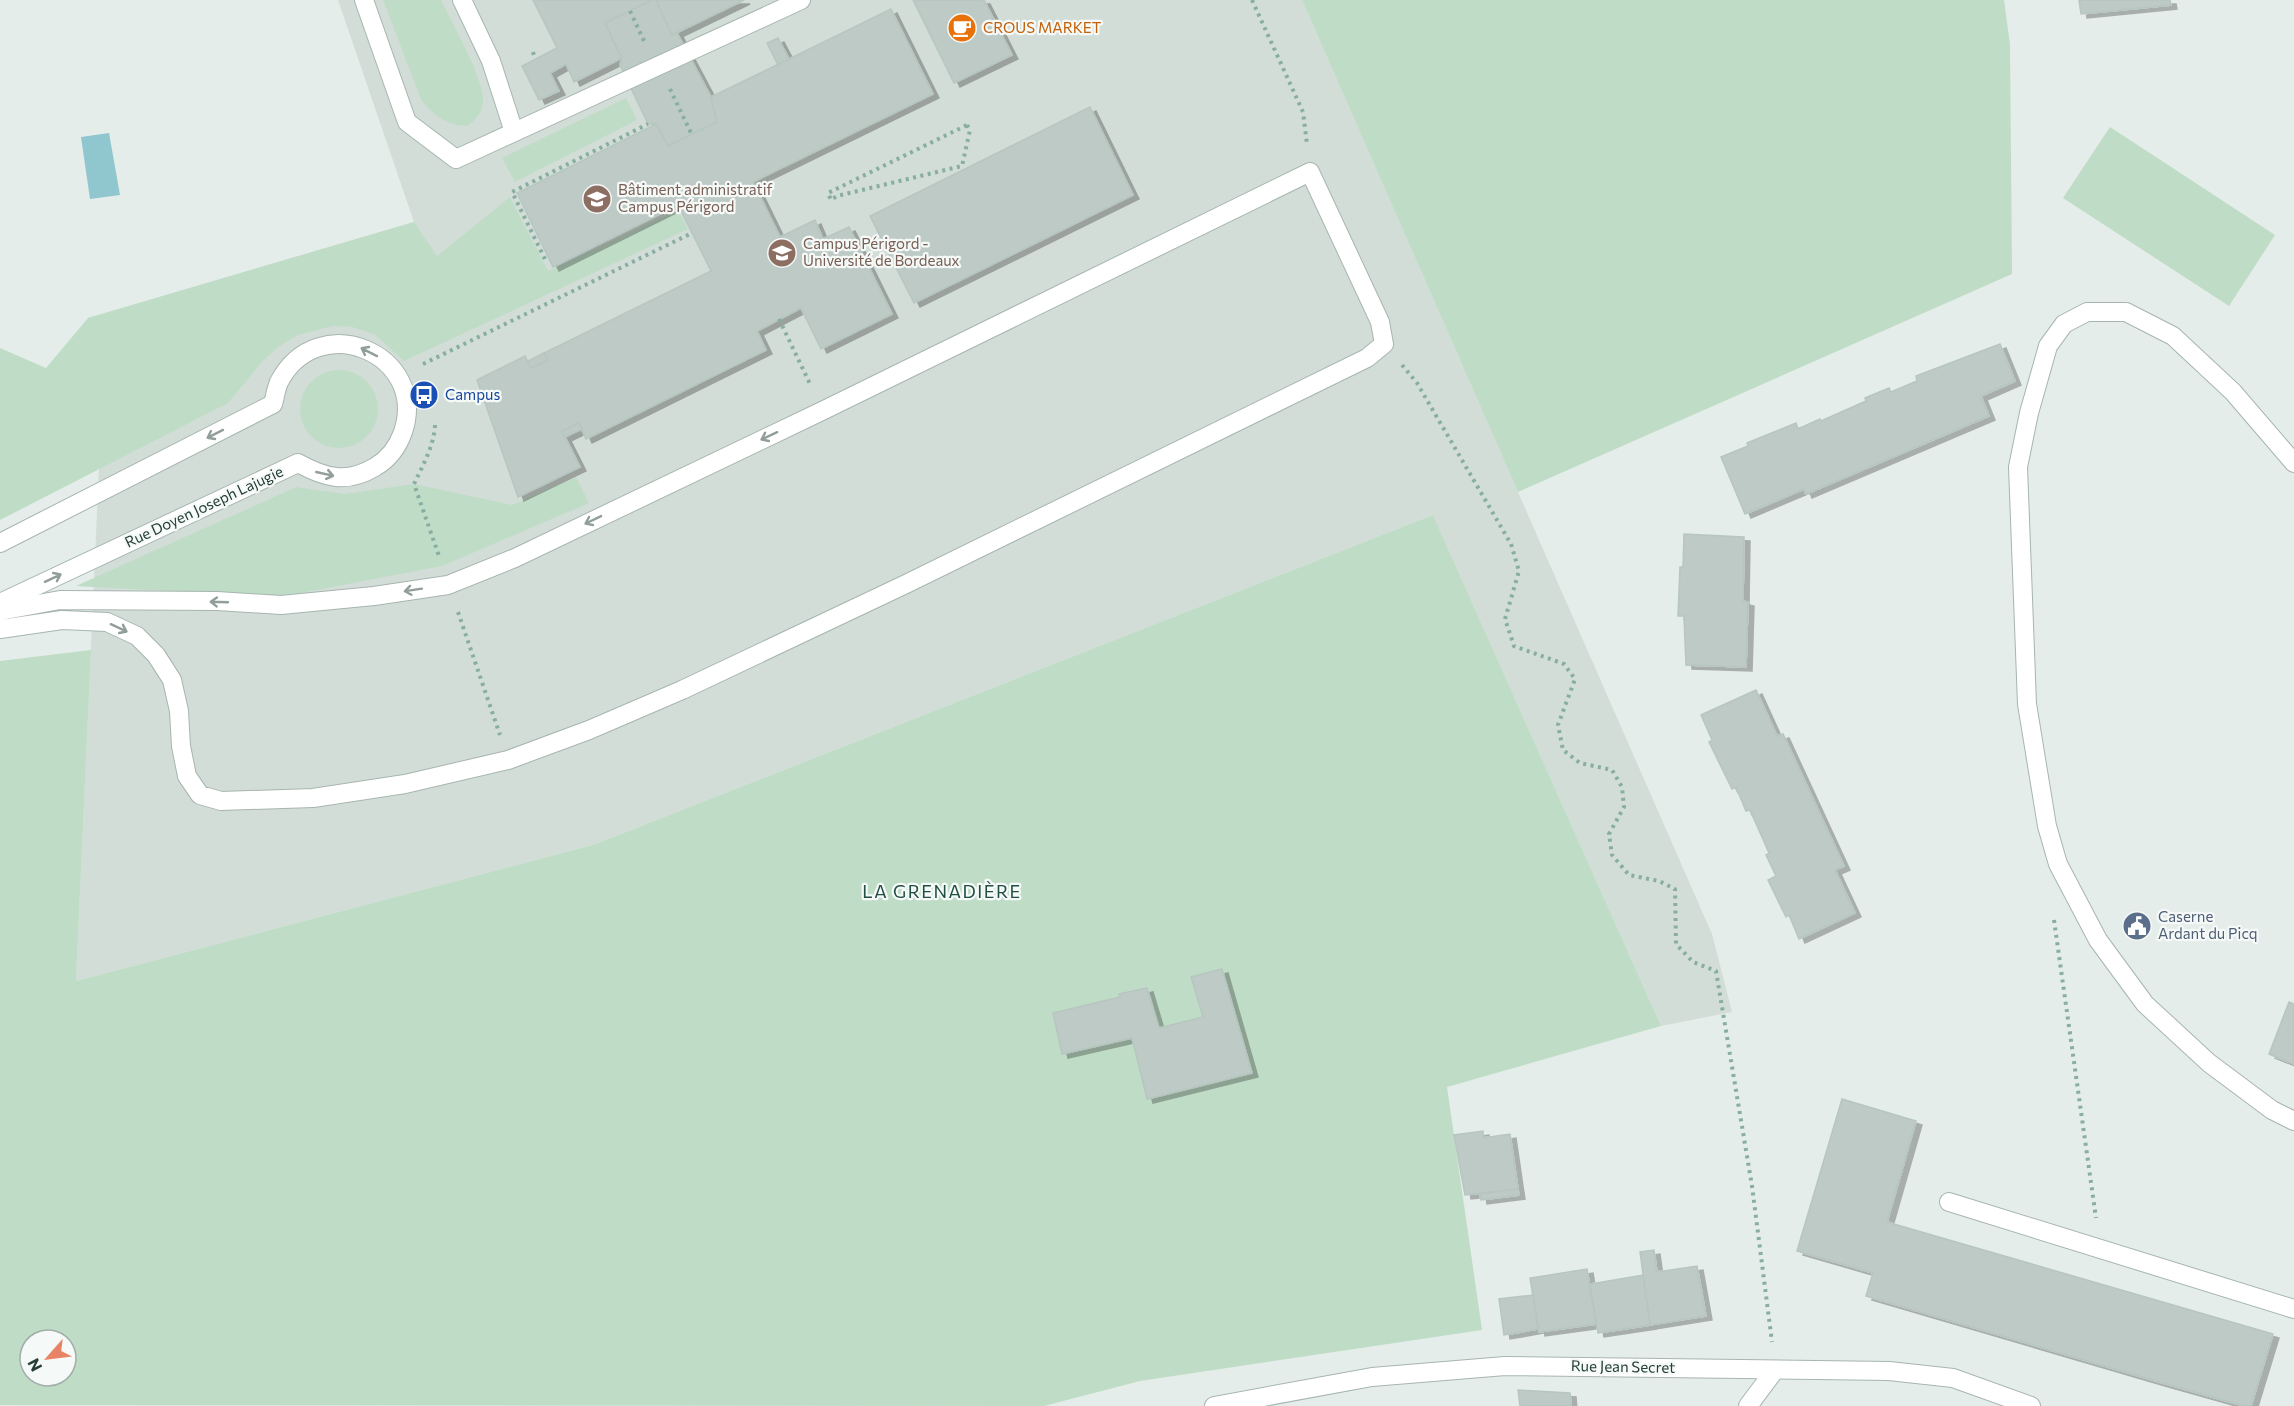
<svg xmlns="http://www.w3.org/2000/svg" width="2294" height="1406" font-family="Commissioner,sans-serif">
  <defs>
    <filter id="shadow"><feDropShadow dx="6" dy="4" stdDeviation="0" flood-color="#0004"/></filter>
  </defs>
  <rect width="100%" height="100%" fill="#e4ede9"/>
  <!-- built -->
  <polygon fill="#d3ddd8" points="338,0 1302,0 1712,934 1732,1012 1661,1026 1433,515 593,845 76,981 101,423 88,318 414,222"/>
  <!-- green -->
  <g fill="#bfdcc6" fill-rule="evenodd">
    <path d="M 383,0 L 441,0 C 451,21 487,84 483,104 C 481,114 475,120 467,126 C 448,126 432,115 421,99 Z"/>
    <polygon points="1302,0 2004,0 2010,45 2012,274 1518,492"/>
    <polygon points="626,98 637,120 515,182 502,158"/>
    <polygon points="2110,127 2275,235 2229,306 2063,198"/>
    <polygon points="510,197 548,271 678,210 688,229 404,361 374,334 352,327 333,326 298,335 278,347 260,364 228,403 0,520 0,348 46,368 88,318 414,222 437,256"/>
    <circle cx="339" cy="409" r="39"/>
    <polygon points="576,477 589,503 442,566 280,597 76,586 296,487 345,494 414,484 512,505"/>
    <path d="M 1433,515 L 1661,1026 L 1447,1087 L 1482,1330 L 1140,1381 L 1044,1406 L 0,1405 L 0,661 L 91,650 L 76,981 L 593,845 ZM 30,1340 L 66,1340 L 66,1376 L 30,1376 Z"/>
  </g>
  <!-- water -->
  <polygon fill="#90c6ce" points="109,133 120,195 90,199 81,137"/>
  <!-- building -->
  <g fill="#bdcac5" stroke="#b7c6c0" stroke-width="1.5" filter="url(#shadow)">
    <polygon points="533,0 652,0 605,23 622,58 574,82 566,64 550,73 559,91 539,100 522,66 557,48"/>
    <polygon points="652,0 656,0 672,35 677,33 711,97 717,122 668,146 656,124 648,124 620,65 622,58 605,23"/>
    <polygon points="656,0 744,0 672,35"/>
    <polygon points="913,0 984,0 1012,55 954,83"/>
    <polygon points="2079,0 2170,0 2171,5 2081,14"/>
    <polygon points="891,9 933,94 753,182 780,237 815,220 823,239 849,227 892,314 821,349 801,308 757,331 766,350 586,439 579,423 562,431 580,467 518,497 477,380 525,356 531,368 548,360 544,353 711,271 678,205 553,267 517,193 656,124 668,146 717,122 711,97"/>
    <polygon points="778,38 789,59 778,65 767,43"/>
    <polygon points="1090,107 1133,195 914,303 870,216"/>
    <polygon points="2000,344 2015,381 1981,396 1989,416 1806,494 1804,489 1745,514 1721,457 1748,446 1747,443 1796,423 1798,429 1820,419 1821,421 1866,401 1865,398 1889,388 1891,392 1917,381 1916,376"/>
    <polygon points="544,353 548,360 531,368 528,361"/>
    <polygon points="579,423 582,429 565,437 562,431"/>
    <polygon points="1684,534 1744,537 1743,601 1748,602 1746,667 1686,665 1684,616 1678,616 1680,567 1683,567"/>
    <polygon points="1756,690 1777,736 1783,734 1844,866 1835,870 1855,913 1799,939 1789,915 1786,917 1768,880 1776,876 1766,855 1769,853 1750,810 1746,811 1736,787 1732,789 1709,742 1712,740 1701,715"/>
    <polygon points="1222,969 1252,1073 1147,1099 1132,1038 1062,1054 1053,1013 1120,997 1119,994 1147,988 1159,1028 1203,1017 1191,977"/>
    <polygon points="2289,1002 2294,1004 2294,1064 2269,1054"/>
    <polygon points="1842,1099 1916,1121 1887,1222 2273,1334 2251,1406 2244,1406 2159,1382 1866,1296 1873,1273 1797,1251"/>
    <polygon points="1483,1131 1483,1138 1510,1134 1518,1189 1465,1195 1454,1135"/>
    <polygon points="1518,1189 1519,1195 1481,1200 1480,1194"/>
    <polygon points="1654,1250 1657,1272 1697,1266 1706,1316 1650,1325 1640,1252"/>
    <polygon points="1587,1269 1596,1324 1539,1332 1530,1278"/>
    <polygon points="1643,1275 1650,1325 1598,1333 1590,1284"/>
    <polygon points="1533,1295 1538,1329 1504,1335 1499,1299"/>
    <polygon points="1518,1390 1570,1393 1571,1406 1520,1406"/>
  </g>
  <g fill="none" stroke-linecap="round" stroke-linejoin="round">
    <!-- minor casing -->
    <g stroke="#a7b5b0" stroke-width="20">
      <g id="minor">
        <polyline points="364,0 407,122 456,159 801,0"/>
        <polyline points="462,0 491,61 514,132"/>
        <polyline points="2294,463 2233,392 2173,336 2126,312 2087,312 2064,324 2048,346 2029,413 2018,467 2027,704 2047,826 2058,864 2098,940 2145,1004 2209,1063 2272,1110 2294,1121"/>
        <path d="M 0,543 L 273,404 C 275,397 276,389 279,382 C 318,307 429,354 403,432 C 398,446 389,459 375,467 C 347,484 325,478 298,463 L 0,603"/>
        <polyline points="0,611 60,600 217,601 281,605 374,596 448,585 515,558 822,411 1310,172 1380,322 1384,344 1367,358 906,584 682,690 589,730 508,760 405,784 313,798 221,801 200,795 187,776 181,746 179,711 172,680 156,655 137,636 107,622 62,620 0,629"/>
        <polyline points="1949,1202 2294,1309"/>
        <polyline points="1214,1406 1372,1377 1505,1366 1889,1371 1953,1378 2031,1406"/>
        <polyline points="1748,1406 1775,1370"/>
      </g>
    </g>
    <!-- path -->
    <g stroke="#87aea1" stroke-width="4" stroke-dasharray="3 4.5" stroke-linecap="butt">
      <polyline points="1252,0 1303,112 1307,144"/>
      <polyline points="630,11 645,43"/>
      <polyline points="533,52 535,59"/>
      <polyline points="670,89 692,135"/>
      <polygon points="967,125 970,130 962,166 837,196 831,200 828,193"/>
      <polyline points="545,259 512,192 648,124"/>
      <polyline points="779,319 811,386"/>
      <polyline points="423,364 692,233"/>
      <polyline points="1402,365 1417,383 1511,544 1519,571 1505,619 1514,646 1564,664 1575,679 1558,725 1563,750 1580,763 1612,770 1622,787 1624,807 1609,834 1612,855 1629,875 1659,881 1675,889 1676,944 1693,962 1716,971 1752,1186 1772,1342"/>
      <path d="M 435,425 C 434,446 423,465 414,484 L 440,559"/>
      <polyline points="458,612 500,735"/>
      <polyline points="2054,920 2096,1218"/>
    </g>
    <!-- minor -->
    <use href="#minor" stroke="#fff" stroke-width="18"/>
  </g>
  <!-- one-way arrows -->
  <defs><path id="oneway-shaft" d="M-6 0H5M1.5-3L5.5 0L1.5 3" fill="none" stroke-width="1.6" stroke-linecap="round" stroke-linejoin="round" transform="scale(1.5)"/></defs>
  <g stroke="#929e9a">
    <use href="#oneway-shaft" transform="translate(369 352) rotate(-153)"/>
    <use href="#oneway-shaft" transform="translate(215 434) rotate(153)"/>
    <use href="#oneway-shaft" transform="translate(769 436) rotate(155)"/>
    <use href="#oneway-shaft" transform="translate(325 474) rotate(13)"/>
    <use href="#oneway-shaft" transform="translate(593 520) rotate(154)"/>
    <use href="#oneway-shaft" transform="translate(53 578) rotate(-25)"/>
    <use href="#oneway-shaft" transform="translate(413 590) rotate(171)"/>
    <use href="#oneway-shaft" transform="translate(219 602) rotate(-178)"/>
    <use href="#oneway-shaft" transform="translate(119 628) rotate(25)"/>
  </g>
  <!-- icons -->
  <defs>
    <g id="cafe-disc" transform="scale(1.5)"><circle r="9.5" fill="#e8710a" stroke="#f5f9f7"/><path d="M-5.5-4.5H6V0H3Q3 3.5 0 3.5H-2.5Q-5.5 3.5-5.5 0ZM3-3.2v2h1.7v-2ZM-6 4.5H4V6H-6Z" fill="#fff"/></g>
    <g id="university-disc" transform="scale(1.5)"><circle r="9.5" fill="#8d6e63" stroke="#f5f9f7"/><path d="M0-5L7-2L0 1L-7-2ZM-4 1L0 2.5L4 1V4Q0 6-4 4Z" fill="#fff"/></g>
    <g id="bus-disc" transform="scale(1.5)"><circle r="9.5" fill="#1a4fb4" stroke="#f5f9f7"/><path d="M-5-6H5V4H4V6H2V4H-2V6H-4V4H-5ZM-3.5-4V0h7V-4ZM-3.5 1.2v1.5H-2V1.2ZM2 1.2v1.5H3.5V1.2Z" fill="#fff"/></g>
    <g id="civic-disc" transform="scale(1.5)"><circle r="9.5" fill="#5c6f8a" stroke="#f5f9f7"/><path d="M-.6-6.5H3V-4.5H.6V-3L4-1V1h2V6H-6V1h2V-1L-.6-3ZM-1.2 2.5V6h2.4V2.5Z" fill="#fff"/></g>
  </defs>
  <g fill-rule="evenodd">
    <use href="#cafe-disc" x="962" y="28"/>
    <use href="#university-disc" x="597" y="199"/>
    <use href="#university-disc" x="782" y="253"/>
    <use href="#bus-disc" x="424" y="395"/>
    <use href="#civic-disc" x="2137" y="926"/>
  </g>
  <g text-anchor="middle" stroke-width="4.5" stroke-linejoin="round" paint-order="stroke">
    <!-- food labels -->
    <g font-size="15" fill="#c56008" stroke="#f5f9f7" text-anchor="start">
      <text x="983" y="33">CROUS MARKET</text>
    </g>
    <!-- education labels -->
    <g font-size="15" fill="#785e54" stroke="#f5f9f7" text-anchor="start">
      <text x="618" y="195">Bâtiment administratif<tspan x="618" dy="17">Campus Périgord</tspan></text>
      <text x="803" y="249">Campus Périgord -<tspan x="803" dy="17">Université de Bordeaux</tspan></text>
    </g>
    <!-- transit labels -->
    <g font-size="15" fill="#164399" stroke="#f5f9f7" text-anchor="start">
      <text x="445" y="400">Campus</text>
    </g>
    <!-- street labels -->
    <g font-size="15" fill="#253e36" stroke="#f5f9f7">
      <text transform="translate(204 507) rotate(-25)" y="5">Rue Doyen Joseph Lajugie</text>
      <text transform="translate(1623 1367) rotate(1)" y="5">Rue Jean Secret</text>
    </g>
    <!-- service labels -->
    <g font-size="15" fill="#4e5e75" stroke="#f5f9f7" text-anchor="start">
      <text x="2158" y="922">Caserne<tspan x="2158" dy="17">Ardant du Picq</tspan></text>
    </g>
    <!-- quarter labels -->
    <g font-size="18" letter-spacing="1.5" fill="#224f43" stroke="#f5f9f7">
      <text x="942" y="898">LA GRENADIÈRE</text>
    </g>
  </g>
  <!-- north arrow -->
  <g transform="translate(48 1358) rotate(242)"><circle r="28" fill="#f5f9f7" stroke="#a2aeaa" stroke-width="1.5"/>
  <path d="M0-4.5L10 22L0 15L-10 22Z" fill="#e98366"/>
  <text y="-9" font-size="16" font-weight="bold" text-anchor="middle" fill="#253e36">N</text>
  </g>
</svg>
